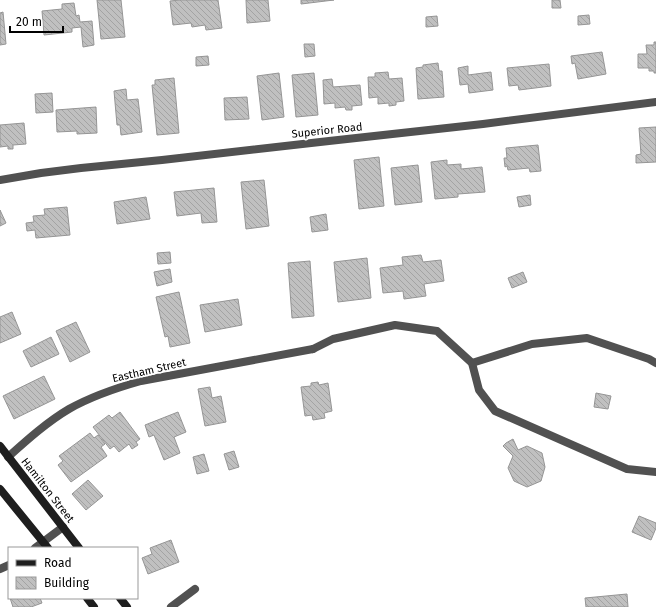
<svg xmlns="http://www.w3.org/2000/svg" width="656" height="607" font-family="'Fira Sans',sans-serif">
  <defs>
    <pattern id="building-back-hatch" width="6" height="6" patternUnits="userSpaceOnUse"><rect width="6" height="6" fill="#c0c0c0"/><path d="M-1 5l2 2M0 0l6 6M5-1l2 2" fill="none" stroke="#a3a3a3"/></pattern>
  </defs>
  <rect width="100%" height="100%" fill="#fff"/>
  <!-- building -->
  <g fill="url(#building-back-hatch)" stroke="#959595">
    <polygon points="97,0 121,0 125,37 101,39"/>
    <polygon points="180,0 218,0 222,28 206,30 205,25 192,27 191,23 173,25 170,1"/>
    <polygon points="246,0 268,0 270,21 247,23"/>
    <polygon points="301,0 334,0 301,4"/>
    <polygon points="552,0 560,0 561,8 552,8"/>
    <polygon points="74,3 76,16 79,15 80,22 92,21 94,45 83,47 81,27 72,28 72,32 44,35 42,11 62,9 62,4"/>
    <polygon points="3,12 6,44 0,45 0,13"/>
    <polygon points="589,15 590,24 578,25 578,16"/>
    <polygon points="437,16 438,26 426,27 426,17"/>
    <polygon points="654,42 656,42 656,73 654,73 654,71 649,71 649,68 638,68 638,54 647,54 646,45 654,45"/>
    <polygon points="304,44 314,44 315,56 305,57"/>
    <polygon points="602,52 606,74 578,79 575,63 572,64 571,56"/>
    <polygon points="208,56 209,65 196,66 196,57"/>
    <polygon points="438,63 439,71 442,71 444,97 418,99 416,68 423,67 423,65"/>
    <polygon points="549,64 551,86 519,90 518,85 509,86 507,68"/>
    <polygon points="468,66 468,75 491,72 493,90 469,93 468,84 460,85 458,68"/>
    <polygon points="388,72 389,79 402,78 404,101 396,102 396,105 389,106 389,103 378,104 378,97 369,98 368,77 375,77 375,73"/>
    <polygon points="279,73 284,117 262,120 257,76"/>
    <polygon points="314,73 318,115 296,117 292,75"/>
    <polygon points="174,78 179,133 157,135 152,85 155,85 155,80"/>
    <polygon points="332,79 333,87 360,85 362,105 352,106 352,110 346,110 345,107 335,108 335,103 324,104 323,80"/>
    <polygon points="126,89 127,100 138,99 142,132 121,135 120,125 117,125 114,91"/>
    <polygon points="52,93 53,112 36,113 35,94"/>
    <polygon points="247,97 249,119 225,120 224,98"/>
    <polygon points="96,107 97,133 77,134 77,131 57,132 56,110"/>
    <polygon points="24,123 26,144 13,145 13,149 8,149 8,146 0,147 0,125"/>
    <polygon points="656,127 656,162 636,163 636,155 641,154 639,128"/>
    <polygon points="538,145 541,171 530,172 529,168 508,170 507,166 505,167 504,158 507,158 506,148"/>
    <polygon points="379,157 384,206 359,209 354,160"/>
    <polygon points="447,160 447,165 461,164 461,169 482,167 485,192 458,194 458,197 435,199 431,162"/>
    <polygon points="418,165 422,202 395,205 391,168"/>
    <polygon points="264,180 269,226 246,229 241,182"/>
    <polygon points="214,188 217,222 202,223 201,213 177,216 174,192"/>
    <polygon points="530,195 531,205 519,207 517,197"/>
    <polygon points="146,197 150,219 117,224 114,202"/>
    <polygon points="67,207 70,235 36,238 35,230 27,231 26,223 34,222 33,216 45,215 44,209"/>
    <polygon points="0,210 6,223 0,226"/>
    <polygon points="326,214 328,230 312,232 310,217"/>
    <polygon points="170,252 171,263 158,264 157,253"/>
    <polygon points="421,255 423,262 441,260 444,281 424,284 426,296 404,299 403,291 383,293 380,268 403,265 402,257"/>
    <polygon points="367,258 371,298 338,302 334,262"/>
    <polygon points="310,261 314,316 292,318 288,263"/>
    <polygon points="170,269 172,282 157,286 154,272"/>
    <polygon points="523,272 527,282 512,288 508,278"/>
    <polygon points="179,292 190,343 170,347 168,336 165,337 156,297"/>
    <polygon points="238,299 242,325 205,332 200,305"/>
    <polygon points="12,312 21,334 0,343 0,317"/>
    <polygon points="76,322 90,352 70,362 56,331"/>
    <polygon points="51,337 59,354 31,367 23,351"/>
    <polygon points="44,376 55,399 14,419 3,396"/>
    <polygon points="318,382 319,385 328,383 332,411 324,413 325,418 313,420 312,415 305,416 301,387 311,386 311,383"/>
    <polygon points="210,387 212,398 221,396 226,422 205,426 198,389"/>
    <polygon points="596,393 611,396 608,409 594,407"/>
    <polygon points="120,412 140,439 136,442 138,445 132,449 129,444 119,452 114,446 110,449 93,427 109,415 112,418"/>
    <polygon points="178,412 186,432 174,437 180,453 164,460 154,435 149,437 145,425"/>
    <polygon points="90,433 94,438 98,435 105,444 101,447 107,456 71,482 58,465 63,461 59,456"/>
    <polygon points="513,439 518,450 527,446 542,453 545,467 541,481 527,487 514,481 508,468 513,456 503,446 506,443"/>
    <polygon points="234,451 239,467 229,470 224,454"/>
    <polygon points="204,454 209,471 197,474 193,457"/>
    <polygon points="88,480 103,496 86,510 72,494"/>
    <polygon points="639,516 656,523 656,528 651,540 632,532"/>
    <polygon points="171,540 179,562 148,574 142,558 152,554 150,548"/>
    <polygon points="627,594 628,607 586,607 585,598"/>
    <polygon points="10,598 40,598 42,603 31,607 13,607"/>
  </g>
  <g fill="none" stroke-linecap="round" stroke-linejoin="round">
    <!-- lane -->
    <g stroke="#515151" stroke-width="8">
      <polyline points="313,349 333,339 395,325 437,331 472,363 479,390 495,411 627,469 656,472"/>
      <polyline points="472,363 532,344 587,338 649,359 656,363"/>
      <polyline points="171,607 195,589"/>
    </g>
    <!-- street -->
    <g stroke="#515151" stroke-width="8">
      <polyline points="0,180 41,173 81,168 162,160 329,141 483,124 656,102"/>
      <path d="M 8,457 C 27,440 47,422 69,409 C 92,396 116,388 141,381 L 313,349"/>
      <polyline points="35,548 63,527"/>
      <polyline points="0,569 9,565"/>
    </g>
    <!-- secondary -->
    <g stroke="#1e1e1e" stroke-width="8">
      <polyline points="0,446 79,548"/>
      <polyline points="0,489 48,548"/>
      <polyline points="87,598 94,607"/>
      <polyline points="120,598 127,607"/>
    </g>
  </g>
  <g text-anchor="middle" stroke-width="3.5" stroke-linejoin="round" paint-order="stroke">
    <!-- street labels -->
    <g font-size="11" fill="#000" stroke="#fff">
      <text transform="translate(327 130) rotate(-6)" y="4">Superior Road</text>
      <text transform="translate(149 370) rotate(-13)" y="4">Eastham Street</text>
      <text transform="translate(48 490) rotate(52)" y="4">Hamilton Street</text>
    </g>
  </g>
  <!-- legend -->
  <rect x="8" y="547" width="130" height="52" fill="#ffffff" stroke="#999999"/>
  <rect x="16" y="560" width="20" height="6" fill="#1e1e1e" stroke="#999999"/>
  <text x="44" y="567" font-size="12" fill="#000000">Road</text>
  <rect x="16" y="577" width="20" height="12" fill="url(#building-back-hatch)" stroke="#999999"/>
  <text x="44" y="587" font-size="12" fill="#000000">Building</text>
  <!-- scale -->
  <path d="M10 26v6h53v-6" fill="none" stroke="#000000" stroke-width="2"/>
  <text x="16" y="26" font-size="12" fill="#000000" stroke="#ffffff" stroke-width="3" paint-order="stroke">20 m</text>
</svg>
